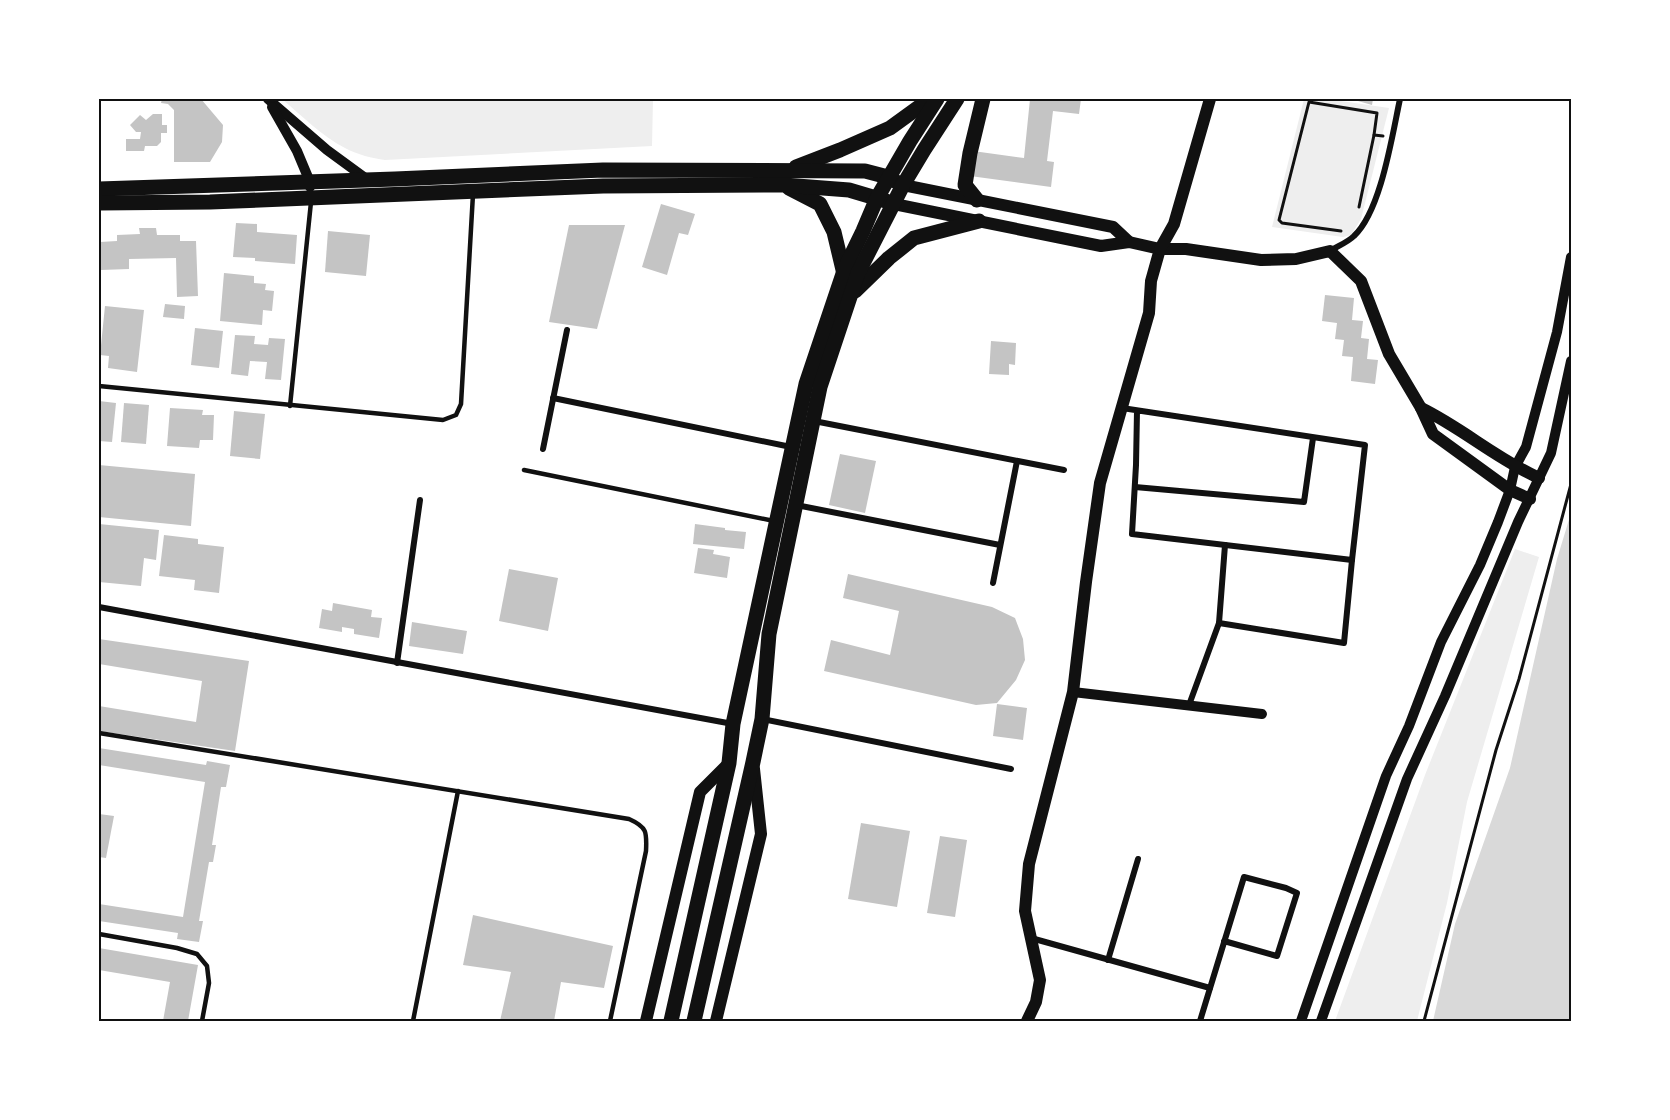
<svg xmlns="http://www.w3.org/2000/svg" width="1670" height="1120" font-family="'Roboto Condensed',sans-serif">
  <rect width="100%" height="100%" fill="#fff"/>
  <!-- green -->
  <g fill="#eee">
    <path d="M 282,99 L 653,99 L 652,146 L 385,160 C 372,158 358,155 345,148 C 322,136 302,116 282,99 Z"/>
    <polygon points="1304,99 1327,99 1389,108 1361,219 1351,235 1343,237 1272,227"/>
    <polygon points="1515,549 1539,557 1467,802 1447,903 1417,1021 1335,1021 1425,775"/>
  </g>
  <!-- water -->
  <polygon fill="#d9d9d9" points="1571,513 1571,1021 1433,1021 1455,924 1510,768 1557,559"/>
  <!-- building -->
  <g fill="#c4c4c4">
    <polygon points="162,99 201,99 223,125 222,142 210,162 174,162 174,110 168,104 161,103"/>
    <polygon points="1030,99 1081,99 1079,114 1053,111 1047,161 1054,162 1051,187 970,176 973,151 1024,158"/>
    <polygon points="1351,99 1373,99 1372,105"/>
    <polygon points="153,114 162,114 162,125 167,125 167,133 161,133 161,142 157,146 145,146 144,151 126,151 126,139 140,139 141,132 136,132 130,125 140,115 146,120"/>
    <polygon points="661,204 695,214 688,235 679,233 667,275 642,267"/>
    <polygon points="236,223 257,224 257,232 297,235 295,264 255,261 255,258 233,257"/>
    <polygon points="569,225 625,225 597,329 549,322"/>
    <polygon points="139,228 156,228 157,235 180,235 180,241 196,241 198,296 177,297 176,258 129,259 129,269 101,270 100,242 117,241 117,235 140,234"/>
    <polygon points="328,231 370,235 366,276 325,272"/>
    <polygon points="224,273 254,276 254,283 266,284 265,290 274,291 272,311 263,310 262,325 220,321"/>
    <polygon points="1325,295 1354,298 1352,320 1363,321 1361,338 1369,339 1367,359 1378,360 1375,384 1351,381 1353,357 1342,356 1344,340 1335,339 1337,323 1322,321"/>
    <polygon points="165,304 185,306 184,319 163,317"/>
    <polygon points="105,306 144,310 137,372 108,368 109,356 100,355"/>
    <polygon points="195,328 223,331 219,368 191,365"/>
    <polygon points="235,335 255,336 254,344 268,345 269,338 285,339 281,380 265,379 267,362 250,361 248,376 231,374"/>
    <polygon points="991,341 1016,343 1015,365 1009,364 1009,375 989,374"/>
    <polygon points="99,401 116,403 112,442 99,441"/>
    <polygon points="124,403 149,405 146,444 121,442"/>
    <polygon points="170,408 203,410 202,415 214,415 213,440 200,440 199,448 167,446"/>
    <polygon points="234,411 265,414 260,459 230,456"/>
    <polygon points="840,454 876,461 865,513 829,505"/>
    <polygon points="99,465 195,474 191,526 99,517"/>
    <polygon points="99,524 159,530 156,560 144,558 141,586 99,582"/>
    <polygon points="695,524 725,528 725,530 746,532 744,549 693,544"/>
    <polygon points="164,535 198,539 198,544 224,547 219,593 194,590 195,580 159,576"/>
    <polygon points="698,548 714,550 713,554 730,557 727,578 694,573"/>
    <polygon points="509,569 558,578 548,631 499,621"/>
    <polygon points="848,574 992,607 1015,618 1023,639 1025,660 1016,680 997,703 976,705 824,671 831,640 890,655 899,611 843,598"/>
    <polygon points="333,603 372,610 371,617 382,618 379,638 354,634 354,629 342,627 342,632 319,628 322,609 332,611"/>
    <polygon points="412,622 467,631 463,654 409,646"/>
    <polygon points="99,639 249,661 235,751 99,731 99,706 196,722 202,681 99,664"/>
    <polygon points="997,704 1027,708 1023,740 993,736"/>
    <polygon points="99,748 206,765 207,761 230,765 226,787 221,787 212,845 216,845 213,862 209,862 199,921 203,921 199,942 177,939 178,933 99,921 99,904 183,917 205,782 99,765"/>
    <polygon points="99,814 114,816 106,858 99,857"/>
    <polygon points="861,823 910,831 897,907 848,899"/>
    <polygon points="940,836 967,840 955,917 927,913"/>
    <polygon points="473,915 613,946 604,988 561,982 554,1021 500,1021 511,972 463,965"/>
    <polygon points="99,948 198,965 188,1021 163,1021 170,982 99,970"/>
  </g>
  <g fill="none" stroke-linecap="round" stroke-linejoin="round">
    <!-- path -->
    <g stroke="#111" stroke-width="3">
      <polyline points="1359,207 1374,135 1383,136"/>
      <polyline points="1341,231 1282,223 1279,220 1309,102 1377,113 1374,135"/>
      <polyline points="1424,1021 1496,750 1519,679 1571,484"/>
    </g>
    <!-- service -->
    <g stroke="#111" stroke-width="4.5">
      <polyline points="99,386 443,420 456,415 461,404 473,194"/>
      <polyline points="290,406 311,202"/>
      <polyline points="524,470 774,521"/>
      <path d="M 99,733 L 629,819 C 647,827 647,832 646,851 L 610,1021"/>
      <polyline points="99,934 177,948 197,954 207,966 209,983 202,1021"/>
      <polyline points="413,1021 458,791"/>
    </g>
    <!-- minor -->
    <g stroke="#111" stroke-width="6">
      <path d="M 1330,251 C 1338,246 1348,242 1354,236 C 1381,211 1392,136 1400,99"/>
      <polyline points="553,398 791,447"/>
      <polyline points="1122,408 1365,445 1352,560 1132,534 1136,465 1137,411"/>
      <polyline points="814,421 1064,470"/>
      <polyline points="543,449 567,330"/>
      <polyline points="1135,487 1304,502 1313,438"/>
      <polyline points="796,505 1000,545"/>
      <polyline points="1225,545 1219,623 1344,643 1352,560"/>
      <polyline points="993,583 1017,461"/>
      <polyline points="99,607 733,724"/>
      <polyline points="397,663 420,500"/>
      <polyline points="1189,705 1219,623"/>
      <polyline points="762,719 1011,769"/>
      <polyline points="1031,938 1210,988"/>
      <polyline points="1108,960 1138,859"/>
      <polyline points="1200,1021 1244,877 1286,888 1297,893 1277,956 1224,941"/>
    </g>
    <!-- tertiary -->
    <g stroke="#111" stroke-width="10">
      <polyline points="268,99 327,150 368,180"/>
      <polyline points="272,107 297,151 310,182 310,187"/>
      <polyline points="1073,692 1262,714"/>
      <polyline points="1301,1021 1386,776 1409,726 1441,642 1480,565 1498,522 1510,490 1515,467 1526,447 1557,332 1571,257"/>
      <polyline points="1321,1021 1407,779 1445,696 1518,522 1551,453 1571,361"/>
    </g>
    <!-- secondary -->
    <g stroke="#111" stroke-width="12">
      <polyline points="903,185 1113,227 1129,242"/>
      <polyline points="894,204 1101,246 1129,242 1160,249 1151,281 1149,313 1100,483 1086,582 1073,692 1029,864 1025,911 1040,980 1036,1002 1027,1021"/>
      <polyline points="1160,249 1186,249 1261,260 1296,259 1330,251 1361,281 1389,354 1421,408"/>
      <polyline points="1160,249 1174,224 1210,99"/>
      <path d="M 1530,499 L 1510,490 L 1433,434 L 1421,408 C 1462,428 1497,459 1539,478"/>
      <polyline points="646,1021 700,792 729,763"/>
      <polyline points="716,1021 761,834 754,769"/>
    </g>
    <!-- primary -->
    <g stroke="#111" stroke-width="15">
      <polyline points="796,167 840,150 890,128 930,99"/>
      <polyline points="789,188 820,204 834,232 844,274"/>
      <polyline points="99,189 395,179 603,170 865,171 888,177 895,181"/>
      <polyline points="977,200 965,185 970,153 983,99"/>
      <polyline points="99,203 210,202 603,186 784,185 849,190 886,201"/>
      <polyline points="855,291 889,258 914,238 979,221"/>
      <polyline points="671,1021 729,763 733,724 806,384 845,268 863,231 877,198 910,141 937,99"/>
      <polyline points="694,1021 753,762 762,719 769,634 820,387 858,273 903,185 924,150 957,99"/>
    </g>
  </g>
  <!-- border -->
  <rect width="1670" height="1120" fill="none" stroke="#ffffff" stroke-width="201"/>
  <rect x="100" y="100" width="1470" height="920" fill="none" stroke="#111" stroke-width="2"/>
</svg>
